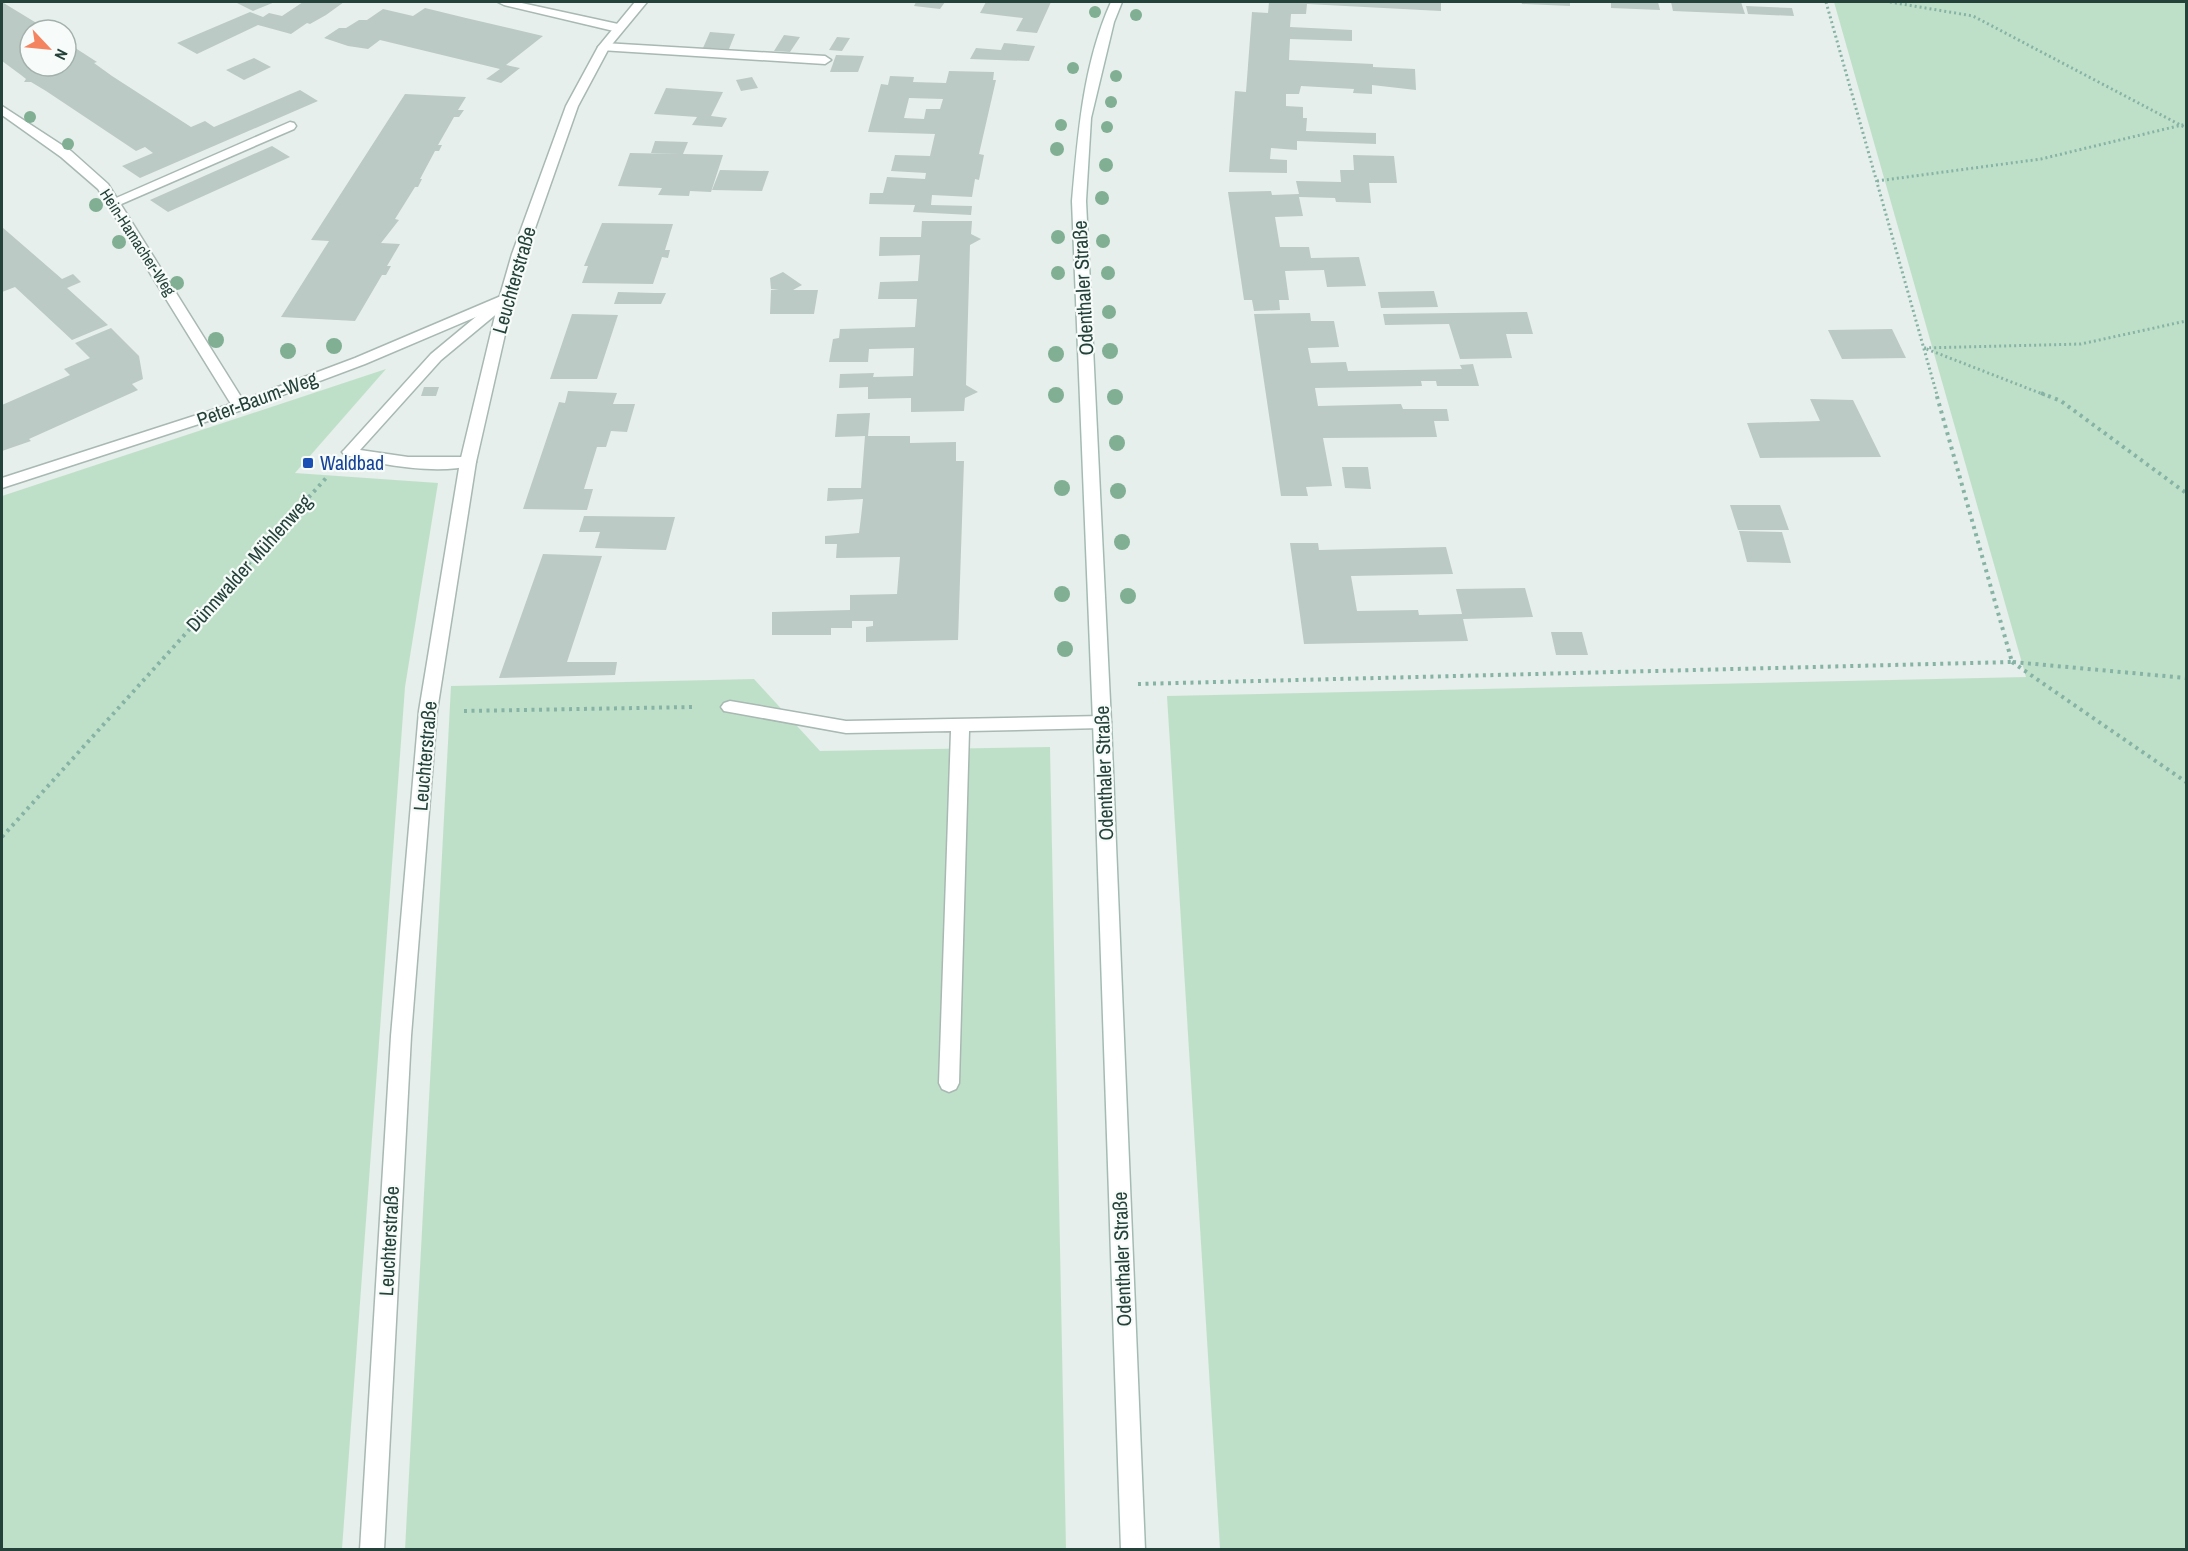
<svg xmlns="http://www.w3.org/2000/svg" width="2188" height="1551" font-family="'Archivo Narrow',sans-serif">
  <rect width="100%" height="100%" fill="#e6efeb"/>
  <!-- green -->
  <g fill="#bfe0c8">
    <polygon points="1834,2 2186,2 2186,1549 1220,1549 1167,696 2026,677"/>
    <polygon points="386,369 295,473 438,483 405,687 342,1549 2,1549 2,496"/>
    <polygon points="754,679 820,751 1050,747 1066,1549 405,1550 451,686"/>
  </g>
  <!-- building -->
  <g fill="#bbcac4" fill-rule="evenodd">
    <polygon points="2,2 48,30 30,30 30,66 66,66 66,42 97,62 94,63 112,76 191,127 205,121 214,127 300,90 318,101 140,178 122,166 153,153 145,147 136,151 46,91 31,82 24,82 26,79 21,75 2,61"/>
    <polygon points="235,2 275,2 253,11"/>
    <polygon points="303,2 344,2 326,15 310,24 307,23 291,34 258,25 197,54 177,43 250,12 263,17 269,13 282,16"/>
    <polygon points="916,2 945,2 940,9 914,6"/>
    <polygon points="986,2 1051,2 1037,33 1016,31 1023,18 980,13"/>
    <polygon points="1269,2 1441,2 1441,11 1307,4 1306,14 1291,14 1290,27 1352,30 1352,41 1290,39 1289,60 1373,64 1373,67 1415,69 1416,90 1372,85 1372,94 1353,93 1354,89 1301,86 1299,94 1286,94 1286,106 1303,107 1303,118 1307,118 1306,131 1376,133 1376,144 1297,141 1297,150 1271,148 1270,159 1287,160 1287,173 1229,172 1235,91 1246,92 1252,12 1268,13"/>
    <polygon points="1521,2 1570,2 1570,6 1522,4"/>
    <polygon points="1611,2 1658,2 1660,10 1611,8"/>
    <polygon points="1671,2 1741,2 1745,14 1673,11"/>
    <polygon points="1746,6 1792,8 1794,16 1748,14"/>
    <polygon points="425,8 466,18 543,36 506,65 520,68 501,83 486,79 500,69 380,40 368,49 348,46 324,38 339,28 346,28 359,20 367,20 383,9 413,16"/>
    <polygon points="710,32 735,34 729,49 703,48"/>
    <polygon points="784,35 800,37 790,52 774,51"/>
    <polygon points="837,37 850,38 842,51 829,50"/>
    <polygon points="1004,43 1035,46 1029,61 970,59 976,48 1001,50"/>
    <polygon points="836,55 864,56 858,72 830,72"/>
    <polygon points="254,58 271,67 244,80 226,70"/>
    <path d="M 949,71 L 994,72 L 993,80 L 996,80 L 979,154 L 984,155 L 979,180 L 975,179 L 972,197 L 932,195 L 931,205 L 972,206 L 971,215 L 913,212 L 915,205 L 869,204 L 870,193 L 883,193 L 887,177 L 925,179 L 926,173 L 891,171 L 895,155 L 930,156 L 935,134 L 868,132 L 881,84 L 888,85 L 890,76 L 914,77 L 913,82 L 946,83 ZM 909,98 L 943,99 L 940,109 L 926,109 L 924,119 L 904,118 Z"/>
    <polygon points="752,77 758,88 741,91 736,80"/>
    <polygon points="666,88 723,92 711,116 727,118 722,127 692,125 697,117 654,114"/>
    <polygon points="405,94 466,97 458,110 464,110 459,117 454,117 438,145 442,145 439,151 435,151 420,179 422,179 418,187 415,187 395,219 399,220 381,243 400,244 387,266 391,266 386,275 382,275 355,321 281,317 329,241 311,240"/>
    <polygon points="655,141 688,142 683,154 723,155 711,192 690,191 689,196 658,195 662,188 618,186 630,153 680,154 651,153"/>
    <polygon points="272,146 290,157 168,212 150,200"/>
    <polygon points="1353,155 1394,156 1397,183 1369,183 1371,203 1336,202 1335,198 1299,197 1303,216 1275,217 1280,247 1309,247 1311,258 1359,257 1366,286 1327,287 1324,270 1285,271 1289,300 1279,300 1280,310 1254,311 1252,300 1244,300 1228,192 1271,191 1272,195 1299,194 1296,181 1341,182 1340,170 1354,170"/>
    <polygon points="720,170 769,171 762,191 712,190"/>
    <polygon points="922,221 972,221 971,234 981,239 970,245 966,385 978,392 965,398 964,411 911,412 911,398 868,399 868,387 839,388 840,374 874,373 873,377 913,376 914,348 869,349 868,362 829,362 833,339 839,338 840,329 915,327 917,299 878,299 880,282 918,281 920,255 879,256 880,237 921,237"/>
    <polygon points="602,223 673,224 665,250 670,250 668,258 662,257 653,284 582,283 588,266 584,266"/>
    <polygon points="2,227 62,279 73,274 81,282 67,288 108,325 72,340 15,287 2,292"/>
    <polygon points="783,272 802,285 793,290 818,290 814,314 770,314 771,290 779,290 771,289 770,278"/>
    <polygon points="1434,291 1438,307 1381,308 1378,292"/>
    <polygon points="618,292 655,293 666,293 661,304 614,304"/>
    <polygon points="1527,312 1533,334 1506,334 1512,358 1460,359 1449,324 1385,325 1383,314"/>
    <polygon points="1310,313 1311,321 1334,321 1339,347 1308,348 1311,363 1346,362 1348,371 1462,369 1460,365 1473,364 1479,386 1437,386 1436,381 1421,381 1422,386 1315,388 1318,406 1401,404 1403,409 1447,409 1449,421 1434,421 1437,437 1323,438 1332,486 1306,487 1308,496 1281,496 1254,314"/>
    <polygon points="572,314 618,315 597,379 550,379"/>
    <polygon points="111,328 139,356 143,379 132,384 138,390 29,439 31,441 2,451 2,405 70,375 64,369 90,358 75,343"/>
    <polygon points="1892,329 1906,358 1842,359 1828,330"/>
    <polygon points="424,387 439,387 436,396 421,396"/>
    <polygon points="568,391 617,393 613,404 635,404 627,432 611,431 606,447 597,447 584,489 593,489 587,510 523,509 559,402 565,403"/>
    <polygon points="1810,399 1853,400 1881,457 1760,458 1747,423 1820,421"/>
    <polygon points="870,413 868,436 910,436 910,443 956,442 956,461 964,461 958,640 866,642 866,627 873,626 873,621 852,621 852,628 831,628 831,635 772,635 772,612 850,610 850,595 897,594 900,557 836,558 837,544 825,544 825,536 859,533 861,517 863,499 827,501 828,488 861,488 865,436 835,437 837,414"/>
    <polygon points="1342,467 1368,467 1371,489 1345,488"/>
    <polygon points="1730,505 1780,505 1789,530 1738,530"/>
    <polygon points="584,516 675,517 666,550 595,548 600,532 579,532"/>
    <polygon points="1739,531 1782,532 1791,563 1747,562"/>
    <polygon points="1290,543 1318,543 1319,550 1446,547 1453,574 1351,576 1357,611 1418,610 1419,615 1462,614 1456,589 1525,588 1533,617 1463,619 1468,641 1304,644"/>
    <polygon points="543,554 602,556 567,662 617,662 615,675 499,678"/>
    <polygon points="1551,632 1582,632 1588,655 1556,655"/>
  </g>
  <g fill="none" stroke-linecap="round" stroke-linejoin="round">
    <!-- service casing -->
    <g stroke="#a8b8b2" stroke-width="3">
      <g id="service">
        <polygon points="604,43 825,56 831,60 825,64 600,50 598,47"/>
        <polygon points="290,122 294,123 296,126 294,129 119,205 109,205 107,202"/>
        <path d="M 506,295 L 511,296 L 513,299 L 511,302 L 441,360 L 360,450 L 408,457 L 468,457 L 473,459 L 476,462 L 473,465 C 438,475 380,465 345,455 L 342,452 L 345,449 L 431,354 L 501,296 Z"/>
        <polygon points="730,701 846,721 1102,716 1108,718 1111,722 1108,726 1102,728 969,731 959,1083 956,1089 949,1092 942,1089 939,1083 951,731 846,733 724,711 721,707 724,703"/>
      </g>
    </g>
    <!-- minor casing -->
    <g stroke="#a8b8b2" stroke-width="3">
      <g id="minor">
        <polygon points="498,2 517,2 618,24 624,28 618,32 504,5"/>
        <polygon points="2,106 71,151 108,184 243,400 355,358 501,296 511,296 513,299 511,302 365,364 245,409 2,488 2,478 231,404 98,189 61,157 2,115"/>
      </g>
    </g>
    <!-- tertiary casing -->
    <g stroke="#a8b8b2" stroke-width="3">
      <polygon id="tertiary" points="635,2 647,2 609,48 578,106 526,254 513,299 476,462 437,711 411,1036 384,1550 360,1550 391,1036 419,711 460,462 499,299 512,254 566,106 598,47"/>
    </g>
    <!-- secondary casing -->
    <g stroke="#a4bbb3" stroke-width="3">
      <path id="secondary" d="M 1111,2 L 1122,2 L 1114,22 L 1091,118 L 1086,201 L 1111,722 L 1145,1550 L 1121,1550 L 1093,722 L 1072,201 C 1078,134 1083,64 1111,2 Z"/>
    </g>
    <!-- path-far1 -->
    <g stroke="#86b3a5" stroke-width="3" stroke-dasharray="2 3" stroke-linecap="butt">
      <polyline points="1826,2 1937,395"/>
      <polyline points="1890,2 1973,16 2186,128"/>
      <polyline points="1877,181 2041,159 2186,124"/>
      <polyline points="2045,395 1924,348 2081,344 2186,321"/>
    </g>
    <!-- path -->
    <g stroke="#86b3a5" stroke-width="4" stroke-dasharray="3 4.5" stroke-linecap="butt">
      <polyline points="2041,393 2061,401 2186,493"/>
      <polyline points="2012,662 2186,782"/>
      <polyline points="2013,662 2186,678"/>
      <polyline points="1138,684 2012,662 1936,393"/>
      <polyline points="464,711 694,707"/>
      <polyline points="2,837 327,477"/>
    </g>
    <!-- service -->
    <use href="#service" fill="#fff" fill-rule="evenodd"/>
    <!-- minor -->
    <use href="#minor" fill="#fff" fill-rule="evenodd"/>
    <!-- tertiary -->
    <use href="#tertiary" fill="#fff" fill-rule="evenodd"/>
    <!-- secondary -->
    <use href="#secondary" fill="#fff" fill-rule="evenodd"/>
  </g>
  <!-- trees -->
  <g fill="#80af93">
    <circle cx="1095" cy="12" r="6"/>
    <circle cx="1136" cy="15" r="6"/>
    <circle cx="1073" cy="68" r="6"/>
    <circle cx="1116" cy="76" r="6"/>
    <circle cx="1111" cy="102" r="6"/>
    <circle cx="30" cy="117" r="6"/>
    <circle cx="1061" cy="125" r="6"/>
    <circle cx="1107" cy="127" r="6"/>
    <circle cx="68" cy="144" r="6"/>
    <circle cx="1057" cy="149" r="7"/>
    <circle cx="1106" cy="165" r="7"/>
    <circle cx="1102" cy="198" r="7"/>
    <circle cx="96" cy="205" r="7"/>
    <circle cx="1058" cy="237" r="7"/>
    <circle cx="1103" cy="241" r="7"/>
    <circle cx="119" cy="242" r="7"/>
    <circle cx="1058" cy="273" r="7"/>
    <circle cx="1108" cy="273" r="7"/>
    <circle cx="177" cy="283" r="7"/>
    <circle cx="1109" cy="312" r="7"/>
    <circle cx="216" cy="340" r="8"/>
    <circle cx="334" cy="346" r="8"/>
    <circle cx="288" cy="351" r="8"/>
    <circle cx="1110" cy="351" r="8"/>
    <circle cx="1056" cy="354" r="8"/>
    <circle cx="1056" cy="395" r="8"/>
    <circle cx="1115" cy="397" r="8"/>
    <circle cx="1117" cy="443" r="8"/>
    <circle cx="1062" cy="488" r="8"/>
    <circle cx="1118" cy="491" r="8"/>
    <circle cx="1122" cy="542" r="8"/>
    <circle cx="1062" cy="594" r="8"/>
    <circle cx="1128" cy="596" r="8"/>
    <circle cx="1065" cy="649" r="8"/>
  </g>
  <!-- markers -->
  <rect fill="#1a4fb4" stroke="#f7fbf9" stroke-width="2" x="302" y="457" width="12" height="12" rx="3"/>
  <g text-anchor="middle" stroke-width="4.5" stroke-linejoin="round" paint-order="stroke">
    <!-- far-street labels -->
    <g font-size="16" fill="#24423a" stroke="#f7fbf9">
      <text transform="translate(138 242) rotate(57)" y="6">Hein-Hamacher-Weg</text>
    </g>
    <!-- street labels -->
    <g font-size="20" fill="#24423a" stroke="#f7fbf9">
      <text transform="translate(514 280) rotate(-74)" y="7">Leuchterstraße</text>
      <text transform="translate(1083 288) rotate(-93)" y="7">Odenthaler Straße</text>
      <text transform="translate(257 399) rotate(-20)" y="7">Peter-Baum-Weg</text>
      <text transform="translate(249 563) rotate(-48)" y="7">Dünnwalder Mühlenweg</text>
      <text transform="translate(425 756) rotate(-85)" y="7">Leuchterstraße</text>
      <text transform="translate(1104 773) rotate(-92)" y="7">Odenthaler Straße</text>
      <text transform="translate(389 1241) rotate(-87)" y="7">Leuchterstraße</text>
      <text transform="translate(1122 1259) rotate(-92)" y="7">Odenthaler Straße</text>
    </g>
    <!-- transit labels -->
    <g font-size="20" fill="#164399" stroke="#f7fbf9" text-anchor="start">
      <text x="320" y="470">Waldbad</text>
    </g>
  </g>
  <!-- border -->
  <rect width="2188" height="1551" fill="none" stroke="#24423a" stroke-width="6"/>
  <!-- north arrow -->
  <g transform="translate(48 48) rotate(116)"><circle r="28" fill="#f7fbf9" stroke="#a3b1ad" stroke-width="1.5"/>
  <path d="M0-4.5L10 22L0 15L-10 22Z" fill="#f4845f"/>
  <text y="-9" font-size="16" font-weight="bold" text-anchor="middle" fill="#24423a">N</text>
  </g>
</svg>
